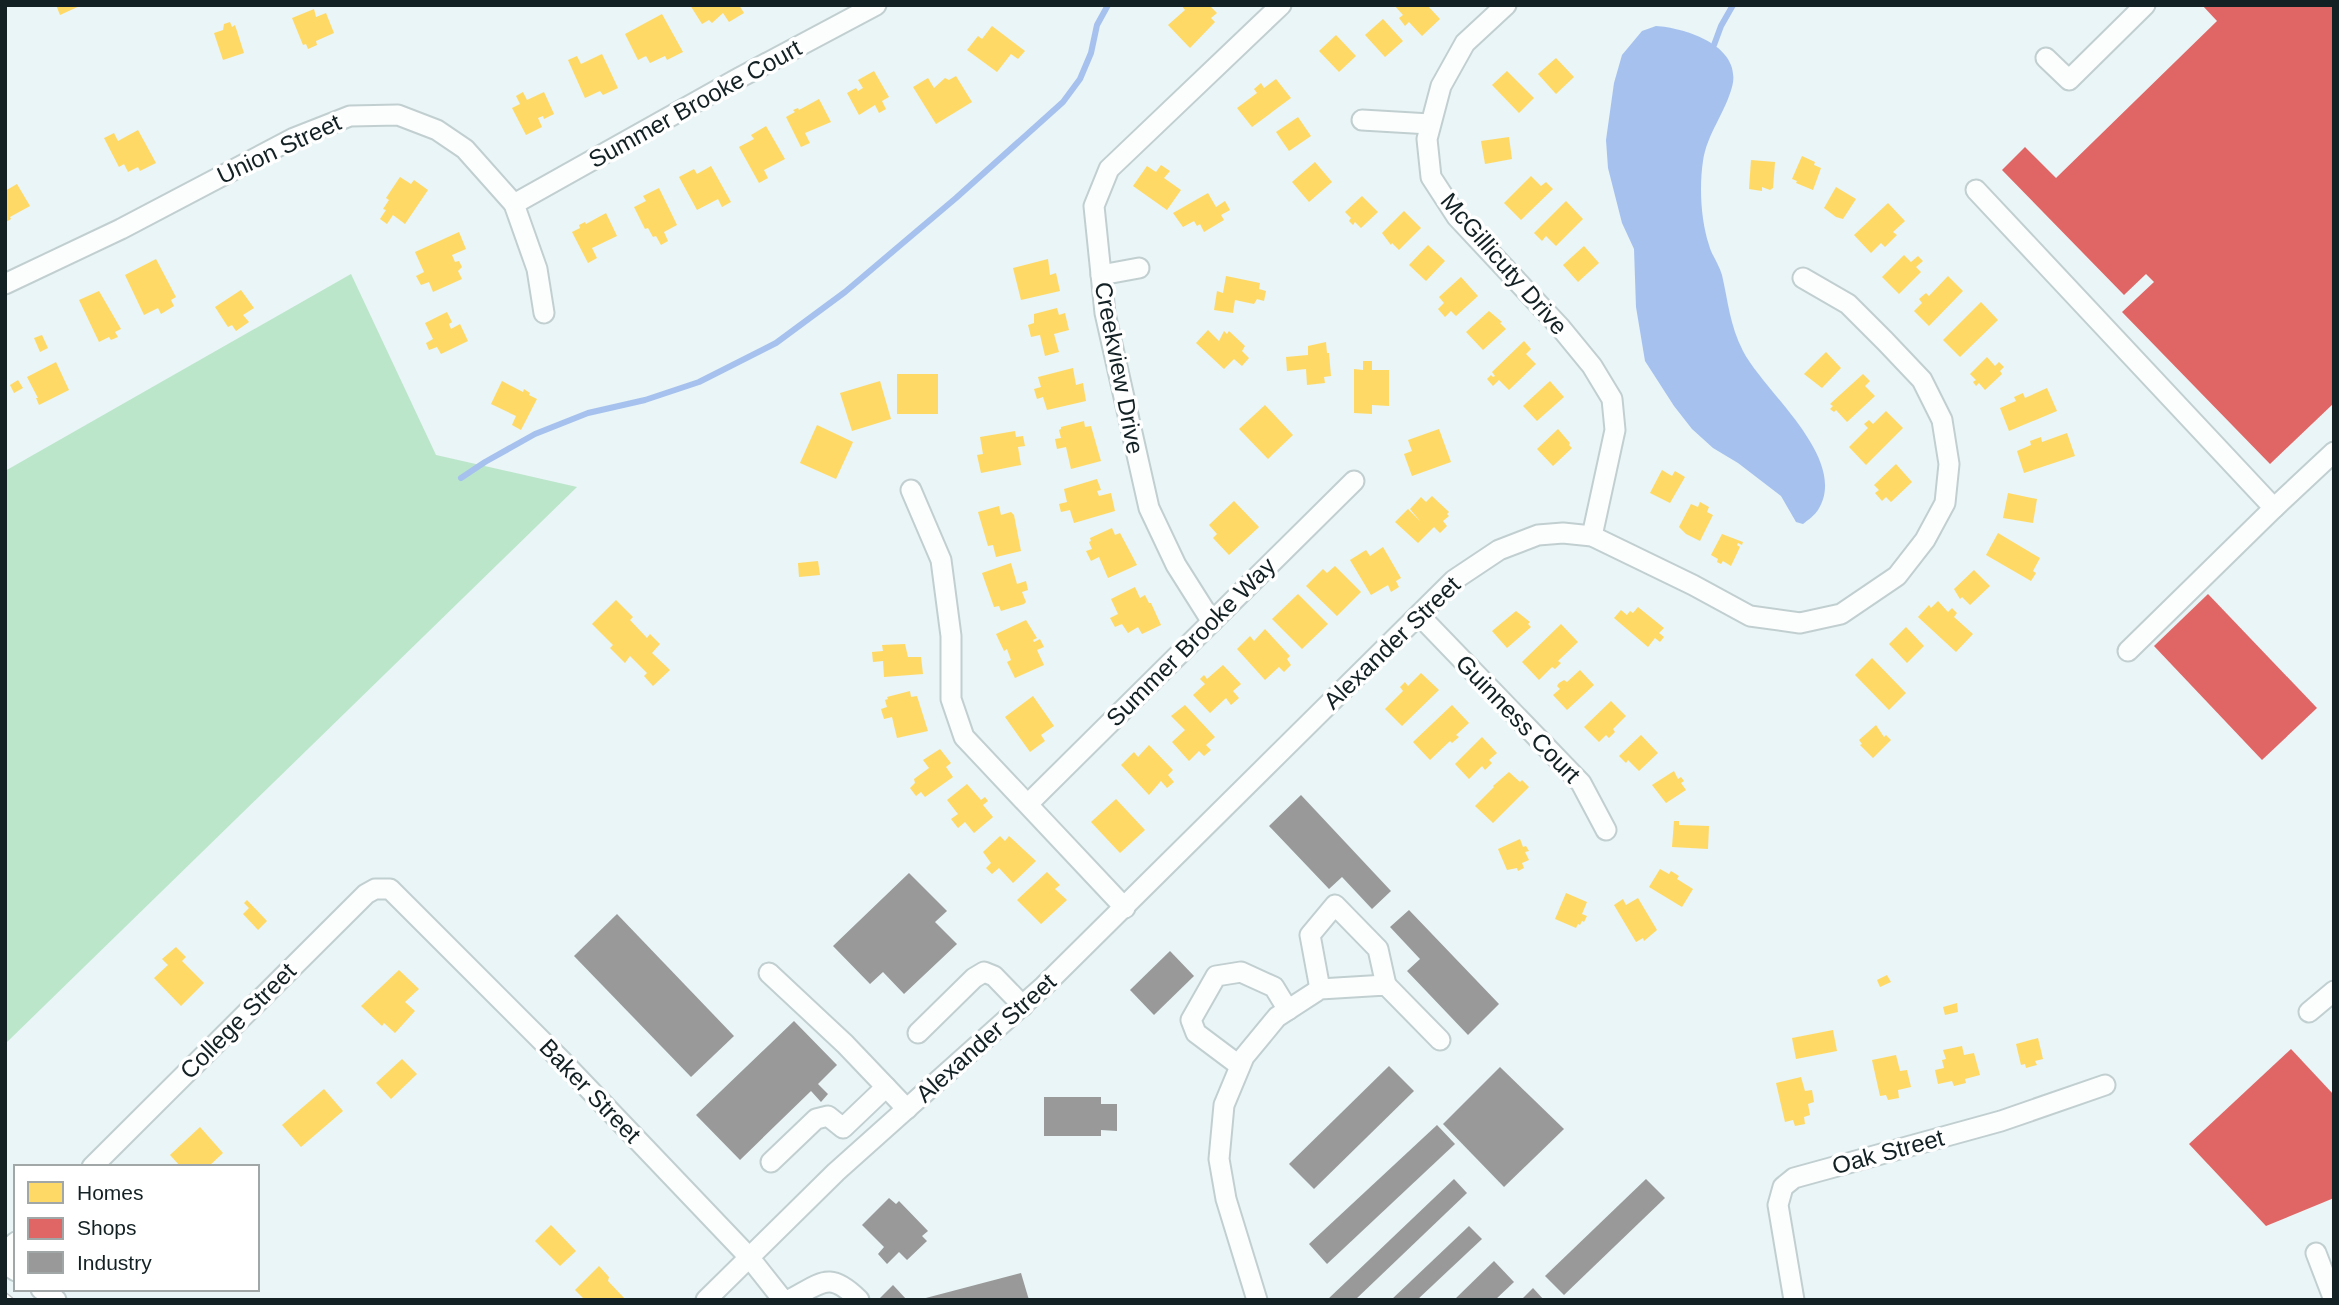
<svg xmlns="http://www.w3.org/2000/svg" width="2339" height="1305" font-family="Arial,sans-serif">
  <rect width="100%" height="100%" fill="#e9f5f6"/>
  <!-- forest -->
  <polygon fill="#bbe6ca" points="351,274 436,455 577,487 5,1044 5,471"/>
  <!-- water -->
  <path fill="#a6c1ee" d="M 1656,26 C 1686,28 1743,46 1732,87 C 1725,113 1707,134 1703,161 C 1699,188 1701,220 1709,245 C 1712,256 1719,264 1722,275 C 1728,301 1730,326 1743,351 C 1764,392 1850,459 1818,510 C 1815,515 1808,520 1803,524 L 1796,522 L 1781,496 L 1738,463 L 1713,448 L 1692,429 L 1674,406 L 1645,361 L 1636,307 L 1634,249 L 1622,223 L 1608,168 L 1606,140 L 1614,83 L 1622,55 L 1642,31 Z"/>
  <!-- homes -->
  <g fill="#ffd966">
    <polygon points="56,5 82,5 60,15"/>
    <polygon points="690,5 739,5 744,13 729,22 723,13 712,23 709,20 702,24"/>
    <polygon points="1181,5 1209,5 1217,13 1211,18 1215,22 1190,48 1168,25 1185,10"/>
    <polygon points="1394,5 1427,5 1440,19 1422,36 1409,22 1405,26 1399,18 1403,15"/>
    <polygon points="314,9 316,17 326,13 334,33 316,41 317,45 308,49 306,44 303,45 292,18"/>
    <polygon points="662,14 683,52 667,60 665,56 650,63 646,56 638,60 625,34"/>
    <polygon points="1383,19 1403,41 1385,57 1365,35"/>
    <polygon points="230,22 232,27 235,25 244,53 223,60 214,33 223,30 224,24"/>
    <polygon points="992,26 1025,51 1018,59 1011,54 997,72 967,50 978,36 982,39"/>
    <polygon points="1336,35 1356,56 1339,72 1319,51"/>
    <polygon points="602,54 618,88 603,95 600,91 585,98 568,60 577,56 581,64"/>
    <polygon points="1556,58 1574,77 1556,94 1538,74"/>
    <polygon points="874,71 889,97 882,101 886,109 879,113 875,105 859,115 847,93 856,88 858,91 863,88 858,80"/>
    <polygon points="1507,71 1534,98 1519,113 1492,85"/>
    <polygon points="956,76 972,102 936,124 913,87 928,78 934,88 945,78 949,80"/>
    <polygon points="1276,79 1291,98 1252,127 1237,108 1257,93 1254,89 1261,83 1264,88"/>
    <polygon points="523,92 527,100 544,92 554,114 544,119 543,116 538,118 542,127 526,135 512,108 520,104 516,96"/>
    <polygon points="819,99 831,122 805,133 810,143 801,147 786,117 795,112 793,110 798,108 799,110"/>
    <polygon points="1298,117 1311,136 1289,151 1276,132"/>
    <polygon points="766,126 785,159 764,170 768,178 759,183 739,147 754,139 751,135"/>
    <polygon points="138,130 156,163 140,171 138,167 128,172 124,164 119,167 104,138 114,133 118,141"/>
    <polygon points="1509,137 1512,159 1485,164 1481,141"/>
    <polygon points="1802,156 1815,162 1814,165 1821,168 1813,190 1796,183 1797,181 1792,179"/>
    <polygon points="1751,160 1775,162 1773,188 1770,190 1762,187 1762,191 1749,189"/>
    <polygon points="1315,162 1332,182 1309,202 1292,182"/>
    <polygon points="1161,165 1170,171 1164,178 1181,190 1167,210 1133,186 1147,166 1156,172"/>
    <polygon points="711,166 731,202 722,207 718,199 697,210 679,177 694,169 697,174"/>
    <polygon points="1531,176 1541,186 1546,182 1553,189 1521,220 1504,203"/>
    <polygon points="400,177 411,184 414,180 428,190 405,224 393,215 387,224 380,219 386,210 383,209 389,200 386,198"/>
    <polygon points="17,184 30,206 10,217 11,219 6,222 5,191"/>
    <polygon points="1836,187 1856,199 1843,219 1836,217 1824,208"/>
    <polygon points="659,188 677,225 664,232 668,241 661,245 656,236 653,237 648,228 645,229 634,207 646,201 643,196"/>
    <polygon points="1208,193 1216,207 1225,201 1230,210 1221,215 1224,220 1204,232 1200,224 1197,226 1194,221 1183,227 1173,213"/>
    <polygon points="1362,196 1378,212 1361,228 1355,222 1353,225 1349,221 1351,218 1345,212"/>
    <polygon points="1566,201 1583,219 1556,246 1546,236 1542,241 1534,233"/>
    <polygon points="1888,203 1905,221 1893,232 1897,235 1885,247 1881,243 1871,253 1854,235"/>
    <polygon points="1404,211 1421,228 1399,250 1392,243 1391,245 1382,233"/>
    <polygon points="606,213 617,236 592,248 597,258 588,263 572,232 580,228 579,225 585,222 586,224"/>
    <polygon points="459,232 466,249 452,255 455,262 459,261 462,267 458,271 462,279 433,292 429,282 421,285 416,276 424,272 415,252"/>
    <polygon points="1428,245 1445,261 1426,281 1409,265"/>
    <polygon points="1584,246 1599,263 1578,282 1563,265"/>
    <polygon points="1904,255 1911,262 1918,256 1923,261 1916,267 1921,272 1899,294 1882,277"/>
    <polygon points="156,259 176,297 171,300 174,306 161,314 158,308 144,315 125,275"/>
    <polygon points="1048,259 1050,275 1056,273 1060,291 1021,300 1013,268"/>
    <polygon points="1226,276 1260,283 1259,289 1266,291 1264,301 1257,299 1254,304 1235,300 1233,313 1214,310 1217,291 1223,293"/>
    <polygon points="1948,276 1963,291 1929,326 1914,311 1922,303 1919,299 1926,293 1929,296"/>
    <polygon points="1461,277 1478,296 1456,316 1451,311 1445,317 1438,309 1444,303 1439,297"/>
    <polygon points="241,290 254,308 243,315 249,322 236,331 232,325 228,327 215,307"/>
    <polygon points="99,291 121,329 115,332 118,337 111,340 109,337 99,342 79,300"/>
    <polygon points="1981,302 1998,320 1960,357 1943,340"/>
    <polygon points="1057,308 1059,315 1065,313 1069,330 1054,334 1059,352 1045,356 1040,335 1031,337 1028,325 1034,323 1034,314"/>
    <polygon points="1489,311 1502,322 1500,323 1506,329 1483,350 1466,332"/>
    <polygon points="447,312 452,322 449,324 451,329 460,324 468,341 441,354 437,347 429,350 426,343 433,339 425,323"/>
    <polygon points="1208,330 1219,341 1224,331 1227,334 1229,331 1245,346 1242,351 1249,358 1242,366 1234,359 1224,369 1196,343"/>
    <polygon points="42,335 48,348 40,352 34,338"/>
    <polygon points="1524,341 1531,349 1526,354 1536,364 1509,390 1499,380 1493,386 1487,379 1491,375 1493,377 1495,376 1492,372"/>
    <polygon points="1326,342 1327,353 1329,353 1331,376 1324,377 1325,383 1307,385 1306,369 1287,371 1286,357 1308,355 1308,346"/>
    <polygon points="1826,352 1841,368 1822,388 1804,374"/>
    <polygon points="1987,357 1995,366 1999,362 2004,367 2000,371 2002,374 1985,390 1979,383 1976,386 1973,382 1976,380 1970,374"/>
    <polygon points="1363,361 1372,361 1372,370 1389,370 1389,406 1372,405 1372,414 1354,413 1354,369 1363,370"/>
    <polygon points="56,362 69,390 39,405 36,398 38,398 27,377"/>
    <polygon points="1073,368 1076,385 1083,383 1086,401 1047,410 1043,397 1037,399 1034,389 1041,387 1038,377"/>
    <rect x="897" y="374" width="41" height="40"/>
    <polygon points="1863,374 1870,381 1865,386 1875,396 1847,422 1836,410 1834,412 1830,409 1833,406 1830,404"/>
    <polygon points="18,380 23,388 14,393 10,385"/>
    <polygon points="502,381 523,392 524,389 530,393 529,395 537,399 521,430 512,425 516,416 491,404"/>
    <polygon points="880,381 891,419 852,431 840,393"/>
    <polygon points="1550,381 1564,397 1537,421 1523,406"/>
    <polygon points="2047,388 2057,411 2009,431 2000,408 2016,401 2014,397 2023,393 2025,398"/>
    <polygon points="1265,405 1293,435 1268,459 1239,429"/>
    <polygon points="1886,411 1903,428 1866,465 1849,447 1868,428 1864,424 1869,420 1873,424"/>
    <polygon points="1084,421 1085,427 1091,426 1101,461 1071,469 1066,447 1057,449 1055,439 1061,438 1059,430 1061,429 1061,427"/>
    <polygon points="817,425 853,442 836,479 800,463"/>
    <polygon points="1439,429 1451,462 1412,476 1404,454 1412,451 1408,440"/>
    <polygon points="1558,429 1570,443 1569,445 1572,448 1553,466 1537,449"/>
    <polygon points="1015,431 1016,437 1023,436 1025,446 1018,447 1021,465 981,473 977,455 983,454 980,437"/>
    <polygon points="2067,433 2075,456 2024,473 2017,451 2031,445 2030,441 2041,437 2042,442"/>
    <polygon points="1896,464 1912,482 1891,502 1886,497 1882,501 1875,493 1879,490 1874,485"/>
    <polygon points="1662,470 1672,476 1675,471 1685,477 1670,503 1650,493"/>
    <polygon points="1097,479 1101,490 1097,491 1099,496 1111,493 1115,511 1074,523 1070,510 1061,512 1059,504 1067,502 1064,489"/>
    <polygon points="2008,493 2037,499 2033,523 2003,518"/>
    <polygon points="1432,496 1449,512 1447,514 1449,516 1443,521 1447,526 1440,533 1434,527 1418,543 1395,522 1408,509 1420,521 1410,509 1421,497 1426,502"/>
    <polygon points="1234,501 1259,527 1229,555 1213,538 1217,534 1209,525"/>
    <polygon points="1700,502 1709,507 1707,512 1713,515 1700,541 1686,534 1679,527 1691,504 1698,507"/>
    <polygon points="999,506 1001,515 1011,512 1014,515 1021,551 996,557 993,545 988,546 978,512"/>
    <polygon points="1112,528 1115,535 1120,533 1137,565 1108,578 1099,557 1091,561 1086,551 1092,549 1089,542 1091,541 1090,538"/>
    <polygon points="1998,533 2040,558 2033,571 2036,573 2031,581 1986,555"/>
    <polygon points="1722,534 1743,542 1742,545 1738,543 1737,545 1740,547 1731,566 1723,561 1721,564 1717,562 1718,559 1711,555"/>
    <polygon points="1383,547 1401,578 1396,581 1399,587 1391,592 1388,585 1371,595 1350,560 1366,550 1370,556"/>
    <polygon points="818,561 820,575 799,577 798,563"/>
    <polygon points="1011,563 1017,584 1026,581 1028,590 1022,592 1026,602 1024,604 1001,611 999,606 994,607 982,573"/>
    <polygon points="1335,566 1361,592 1337,616 1306,586 1323,569 1327,573"/>
    <polygon points="1974,570 1990,586 1970,605 1962,597 1960,599 1954,589"/>
    <polygon points="1135,587 1140,598 1145,595 1149,603 1151,603 1161,625 1142,634 1138,627 1128,633 1122,624 1115,627 1110,618 1118,614 1111,599"/>
    <polygon points="1298,594 1328,624 1302,649 1272,619"/>
    <polygon points="616,600 633,617 630,620 647,638 650,634 660,644 652,653 670,670 653,686 644,676 647,673 630,656 625,663 610,648 613,645 592,624"/>
    <polygon points="1938,601 1948,612 1952,608 1957,613 1954,617 1973,634 1956,652 1918,617 1929,605 1931,608"/>
    <polygon points="1638,607 1664,628 1659,633 1664,637 1660,642 1655,638 1648,647 1614,618 1621,610 1627,615 1630,611 1633,613"/>
    <polygon points="1516,611 1530,622 1528,624 1531,627 1507,648 1492,631"/>
    <polygon points="1026,620 1037,638 1033,640 1034,642 1040,639 1044,647 1037,650 1044,665 1015,678 1007,662 1011,660 1007,649 1004,651 996,634"/>
    <polygon points="1561,624 1578,642 1558,661 1561,663 1555,669 1552,667 1539,680 1522,662"/>
    <polygon points="1906,627 1924,646 1907,663 1889,644"/>
    <polygon points="1265,629 1290,656 1287,659 1291,665 1284,672 1279,667 1265,680 1237,649 1250,636 1254,641"/>
    <polygon points="905,644 908,657 921,657 923,674 884,677 883,661 873,662 872,652 883,651 882,645"/>
    <polygon points="1872,658 1906,693 1889,710 1855,675"/>
    <polygon points="1223,665 1241,684 1233,691 1239,698 1231,705 1226,698 1210,713 1193,695 1205,684 1200,679 1204,675 1207,679"/>
    <polygon points="1580,670 1594,685 1567,710 1553,695 1560,689 1557,686 1559,683 1564,680 1567,682"/>
    <polygon points="1421,673 1439,690 1402,726 1385,709 1403,691 1400,687 1405,682 1408,686"/>
    <polygon points="910,691 911,697 917,696 928,731 897,738 892,717 884,719 881,709 887,707 885,700 888,699 887,697"/>
    <polygon points="1033,696 1054,726 1041,735 1045,741 1030,752 1005,717"/>
    <polygon points="1611,701 1626,716 1613,729 1615,732 1609,738 1606,735 1599,742 1584,727"/>
    <polygon points="1185,705 1215,737 1206,745 1211,750 1204,756 1199,751 1189,761 1172,742 1185,730 1171,716"/>
    <polygon points="1452,705 1469,723 1456,735 1459,737 1452,743 1450,741 1430,760 1413,742"/>
    <polygon points="1876,725 1884,737 1886,735 1891,740 1873,758 1860,745 1862,744 1859,740"/>
    <polygon points="1641,735 1658,753 1639,771 1628,760 1626,763 1619,756"/>
    <polygon points="1482,737 1497,753 1489,760 1492,763 1485,770 1482,766 1469,779 1455,764"/>
    <polygon points="1149,745 1173,770 1168,775 1174,782 1167,788 1161,781 1149,795 1121,765 1134,752 1138,757"/>
    <polygon points="940,749 951,763 946,767 953,777 925,797 921,792 916,796 910,788 915,783 914,779 929,768 923,760"/>
    <polygon points="1674,771 1678,779 1681,777 1684,781 1681,783 1686,790 1666,803 1652,785"/>
    <polygon points="1509,772 1520,782 1522,780 1529,787 1493,823 1475,806 1494,787 1493,786"/>
    <polygon points="967,784 981,800 985,797 988,801 983,805 993,817 974,833 965,822 958,828 951,819 958,814 947,800"/>
    <polygon points="1116,799 1145,830 1120,853 1091,822"/>
    <polygon points="1674,821 1679,821 1679,825 1709,826 1708,849 1672,847"/>
    <polygon points="1000,836 1005,841 1009,836 1036,861 1013,883 999,868 992,874 986,868 991,863 983,852"/>
    <polygon points="1520,839 1523,847 1526,846 1529,851 1525,852 1529,860 1522,863 1524,868 1518,871 1517,868 1507,870 1498,849"/>
    <polygon points="1660,869 1669,874 1671,871 1679,876 1677,879 1693,889 1682,907 1649,887"/>
    <polygon points="1047,872 1060,885 1055,889 1067,900 1041,924 1017,900"/>
    <polygon points="1566,893 1587,902 1582,914 1587,916 1584,922 1582,921 1580,925 1578,924 1576,928 1555,919"/>
    <polygon points="1638,898 1657,930 1644,941 1643,938 1636,942 1614,905 1623,899 1626,905"/>
    <polygon points="247,900 267,921 258,930 243,914 249,908 244,903"/>
    <polygon points="176,947 186,957 182,961 204,983 181,1006 154,978 168,965 162,959"/>
    <polygon points="399,970 419,989 405,1002 415,1011 395,1033 384,1023 382,1026 361,1006"/>
    <polygon points="1887,975 1891,982 1880,987 1877,980"/>
    <polygon points="1957,1003 1958,1012 1945,1015 1943,1007"/>
    <polygon points="1833,1030 1837,1051 1796,1059 1792,1038"/>
    <polygon points="2038,1038 2043,1059 2035,1061 2037,1065 2026,1068 2025,1064 2021,1065 2016,1044"/>
    <polygon points="1962,1046 1964,1055 1974,1053 1980,1075 1965,1079 1966,1083 1954,1086 1952,1081 1938,1084 1935,1070 1944,1068 1942,1060 1946,1059 1943,1050"/>
    <polygon points="1896,1055 1900,1071 1907,1070 1911,1087 1898,1090 1899,1098 1888,1100 1886,1095 1880,1096 1872,1060"/>
    <polygon points="402,1059 417,1074 391,1099 376,1083"/>
    <polygon points="1801,1077 1805,1091 1812,1090 1814,1102 1808,1104 1810,1115 1804,1117 1805,1124 1795,1126 1793,1120 1785,1122 1776,1083"/>
    <polygon points="324,1089 343,1111 301,1147 282,1125"/>
    <polygon points="200,1127 223,1153 208,1167 181,1167 170,1155"/>
    <polygon points="551,1225 576,1251 560,1266 535,1241"/>
    <polygon points="599,1266 609,1277 608,1281 626,1300 585,1300 575,1290"/>
  </g>
  <!-- shops -->
  <g fill="#e06666">
    <polygon points="2202,5 2334,5 2334,403 2270,464 2122,312 2154,282 2146,274 2124,295 2002,170 2025,147 2056,178 2217,21"/>
    <polygon points="2208,594 2317,708 2262,760 2154,646"/>
    <polygon points="2291,1049 2334,1095 2334,1198 2266,1226 2189,1144"/>
  </g>
  <!-- industry -->
  <g fill="#999">
    <polygon points="1301,795 1391,891 1372,909 1342,877 1329,889 1269,826"/>
    <polygon points="909,873 947,911 935,922 957,944 904,994 883,972 870,984 833,946"/>
    <polygon points="1409,910 1499,1004 1468,1035 1407,971 1420,959 1390,927"/>
    <polygon points="617,914 734,1036 691,1077 574,956"/>
    <polygon points="1170,951 1194,976 1154,1015 1130,990"/>
    <polygon points="794,1021 837,1065 818,1084 828,1094 821,1102 811,1091 740,1160 696,1115"/>
    <polygon points="1389,1066 1414,1091 1314,1189 1289,1164"/>
    <polygon points="1500,1067 1564,1129 1504,1187 1443,1124"/>
    <polygon points="1044,1097 1101,1097 1101,1104 1117,1104 1117,1131 1101,1130 1101,1136 1044,1136"/>
    <polygon points="1437,1125 1455,1144 1327,1264 1309,1244"/>
    <polygon points="1454,1179 1467,1193 1355,1300 1327,1300"/>
    <polygon points="1646,1179 1665,1198 1564,1295 1545,1276"/>
    <polygon points="889,1198 896,1204 899,1201 928,1231 922,1236 927,1241 907,1260 899,1252 887,1264 878,1254 884,1247 862,1225"/>
    <polygon points="1469,1226 1482,1239 1417,1300 1391,1300"/>
    <polygon points="1494,1261 1514,1282 1495,1300 1454,1300"/>
    <polygon points="1021,1273 1029,1300 922,1300 922,1299"/>
    <polygon points="893,1285 907,1300 878,1300"/>
    <polygon points="1533,1288 1544,1300 1521,1300"/>
  </g>
  <g fill="none" stroke-linecap="round" stroke-linejoin="round">
    <!-- stream -->
    <g stroke="#a6c1ee" stroke-width="6">
      <polyline points="1714,45 1721,26 1733,5"/>
      <polyline points="461,478 485,462 535,434 588,413 645,400 699,382 776,343 845,292 956,198 1063,102 1080,79 1091,53 1097,25 1108,5"/>
    </g>
    <!-- minor casing -->
    <g stroke="#c2cfd1" stroke-width="23">
      <g id="minor">
        <polyline points="1506,5 1465,43 1441,86 1427,139 1431,177 1457,217 1560,327 1592,366 1612,399 1615,430 1592,536"/>
        <polyline points="2046,58 2069,80 2145,5"/>
        <polyline points="1362,120 1430,124"/>
        <polyline points="1976,190 2274,508 2128,651"/>
        <polyline points="514,204 737,79 876,5"/>
        <polyline points="1101,275 1139,268"/>
        <polyline points="5,284 121,229 294,138 350,116 398,115 437,130 465,149 514,204 537,269 544,313"/>
        <polyline points="911,490 941,560 951,636 951,699 964,737 1125,908"/>
        <polyline points="2274,508 2334,452"/>
        <polyline points="1419,615 1581,783 1606,830"/>
        <polyline points="1212,622 1176,565 1149,508 1105,313 1094,206 1109,169 1281,5"/>
        <polyline points="1028,804 1354,481"/>
        <polyline points="769,973 845,1044 907,1109"/>
        <polyline points="1320,989 1310,935 1335,905 1378,949 1386,985"/>
        <polyline points="2309,1012 2334,991"/>
        <polyline points="918,1033 974,978 984,972 994,976 1023,1006"/>
        <polyline points="1240,1066 1196,1033 1191,1020 1216,976 1241,972 1274,987 1288,1010"/>
        <polyline points="771,1162 816,1119 828,1116 843,1128 886,1087"/>
        <polyline points="92,1167 366,894 375,889 390,889 565,1064 749,1257 783,1300"/>
        <polyline points="5,1252 16,1242"/>
        <polyline points="2316,1253 2334,1300"/>
        <polyline points="5,1264 16,1271"/>
        <polyline points="41,1289 56,1300"/>
        <polyline points="706,1300 836,1172 1044,986 1454,580 1499,550 1538,535 1563,533 1592,536 1693,585 1750,616 1800,623 1841,614 1897,576 1925,540 1945,503 1949,464 1942,420 1922,380 1885,341 1848,304 1803,278"/>
        <path d="M 789,1300 C 822,1283 829,1270 859,1300"/>
        <polyline points="1257,1300 1226,1199 1219,1159 1224,1105 1244,1057 1277,1017 1320,989 1386,985 1440,1040"/>
        <polyline points="1794,1300 1778,1205 1783,1187 1794,1178 2001,1121 2105,1085"/>
      </g>
    </g>
    <!-- minor -->
    <use href="#minor" stroke="#fcfefe" stroke-width="19"/>
    <!-- rail casing -->
    <g stroke="#c2c5c6" stroke-width="8">
      <polyline id="rail" points="5,1296 10,1300"/>
    </g>
    <!-- rail -->
    <use href="#rail" stroke="#fff" stroke-width="5" stroke-dasharray="16" stroke-linecap="butt"/>
  </g>
  <g text-anchor="middle" stroke-width="7" stroke-linejoin="round" paint-order="stroke">
    <!-- street labels -->
    <g font-size="24" fill="#132124" stroke="#fff">
      <text transform="translate(695 104) rotate(-29)" y="8">Summer Brooke Court</text>
      <text transform="translate(279 149) rotate(-25)" y="8">Union Street</text>
      <text transform="translate(1504 264) rotate(49)" y="8">McGillicuty Drive</text>
      <text transform="translate(1119 368) rotate(79)" y="8">Creekview Drive</text>
      <text transform="translate(1191 642) rotate(-45)" y="8">Summer Brooke Way</text>
      <text transform="translate(1392 643) rotate(-44)" y="8">Alexander Street</text>
      <text transform="translate(1518 719) rotate(46)" y="8">Guinness Court</text>
      <text transform="translate(238 1021) rotate(-45)" y="8">College Street</text>
      <text transform="translate(986 1038) rotate(-42)" y="8">Alexander Street</text>
      <text transform="translate(590 1091) rotate(46)" y="8">Baker Street</text>
      <text transform="translate(1888 1152) rotate(-15)" y="8">Oak Street</text>
    </g>
  </g>
  <!-- border -->
  <rect width="2339" height="1305" fill="none" stroke="#132124" stroke-width="14"/>
  <!-- legend -->
  <rect x="14" y="1165" width="245" height="126" fill="#ffffff" stroke="#a1a6a7" stroke-width="2"/>
  <rect x="28" y="1182" width="35" height="21" fill="#ffd966" stroke="#a1a6a7" stroke-width="2"/>
  <text x="77" y="1200" font-size="21" fill="#132124">Homes</text>
  <rect x="28" y="1218" width="35" height="21" fill="#e06666" stroke="#a1a6a7" stroke-width="2"/>
  <text x="77" y="1235" font-size="21" fill="#132124">Shops</text>
  <rect x="28" y="1252" width="35" height="21" fill="#999999" stroke="#a1a6a7" stroke-width="2"/>
  <text x="77" y="1270" font-size="21" fill="#132124">Industry</text>
</svg>
